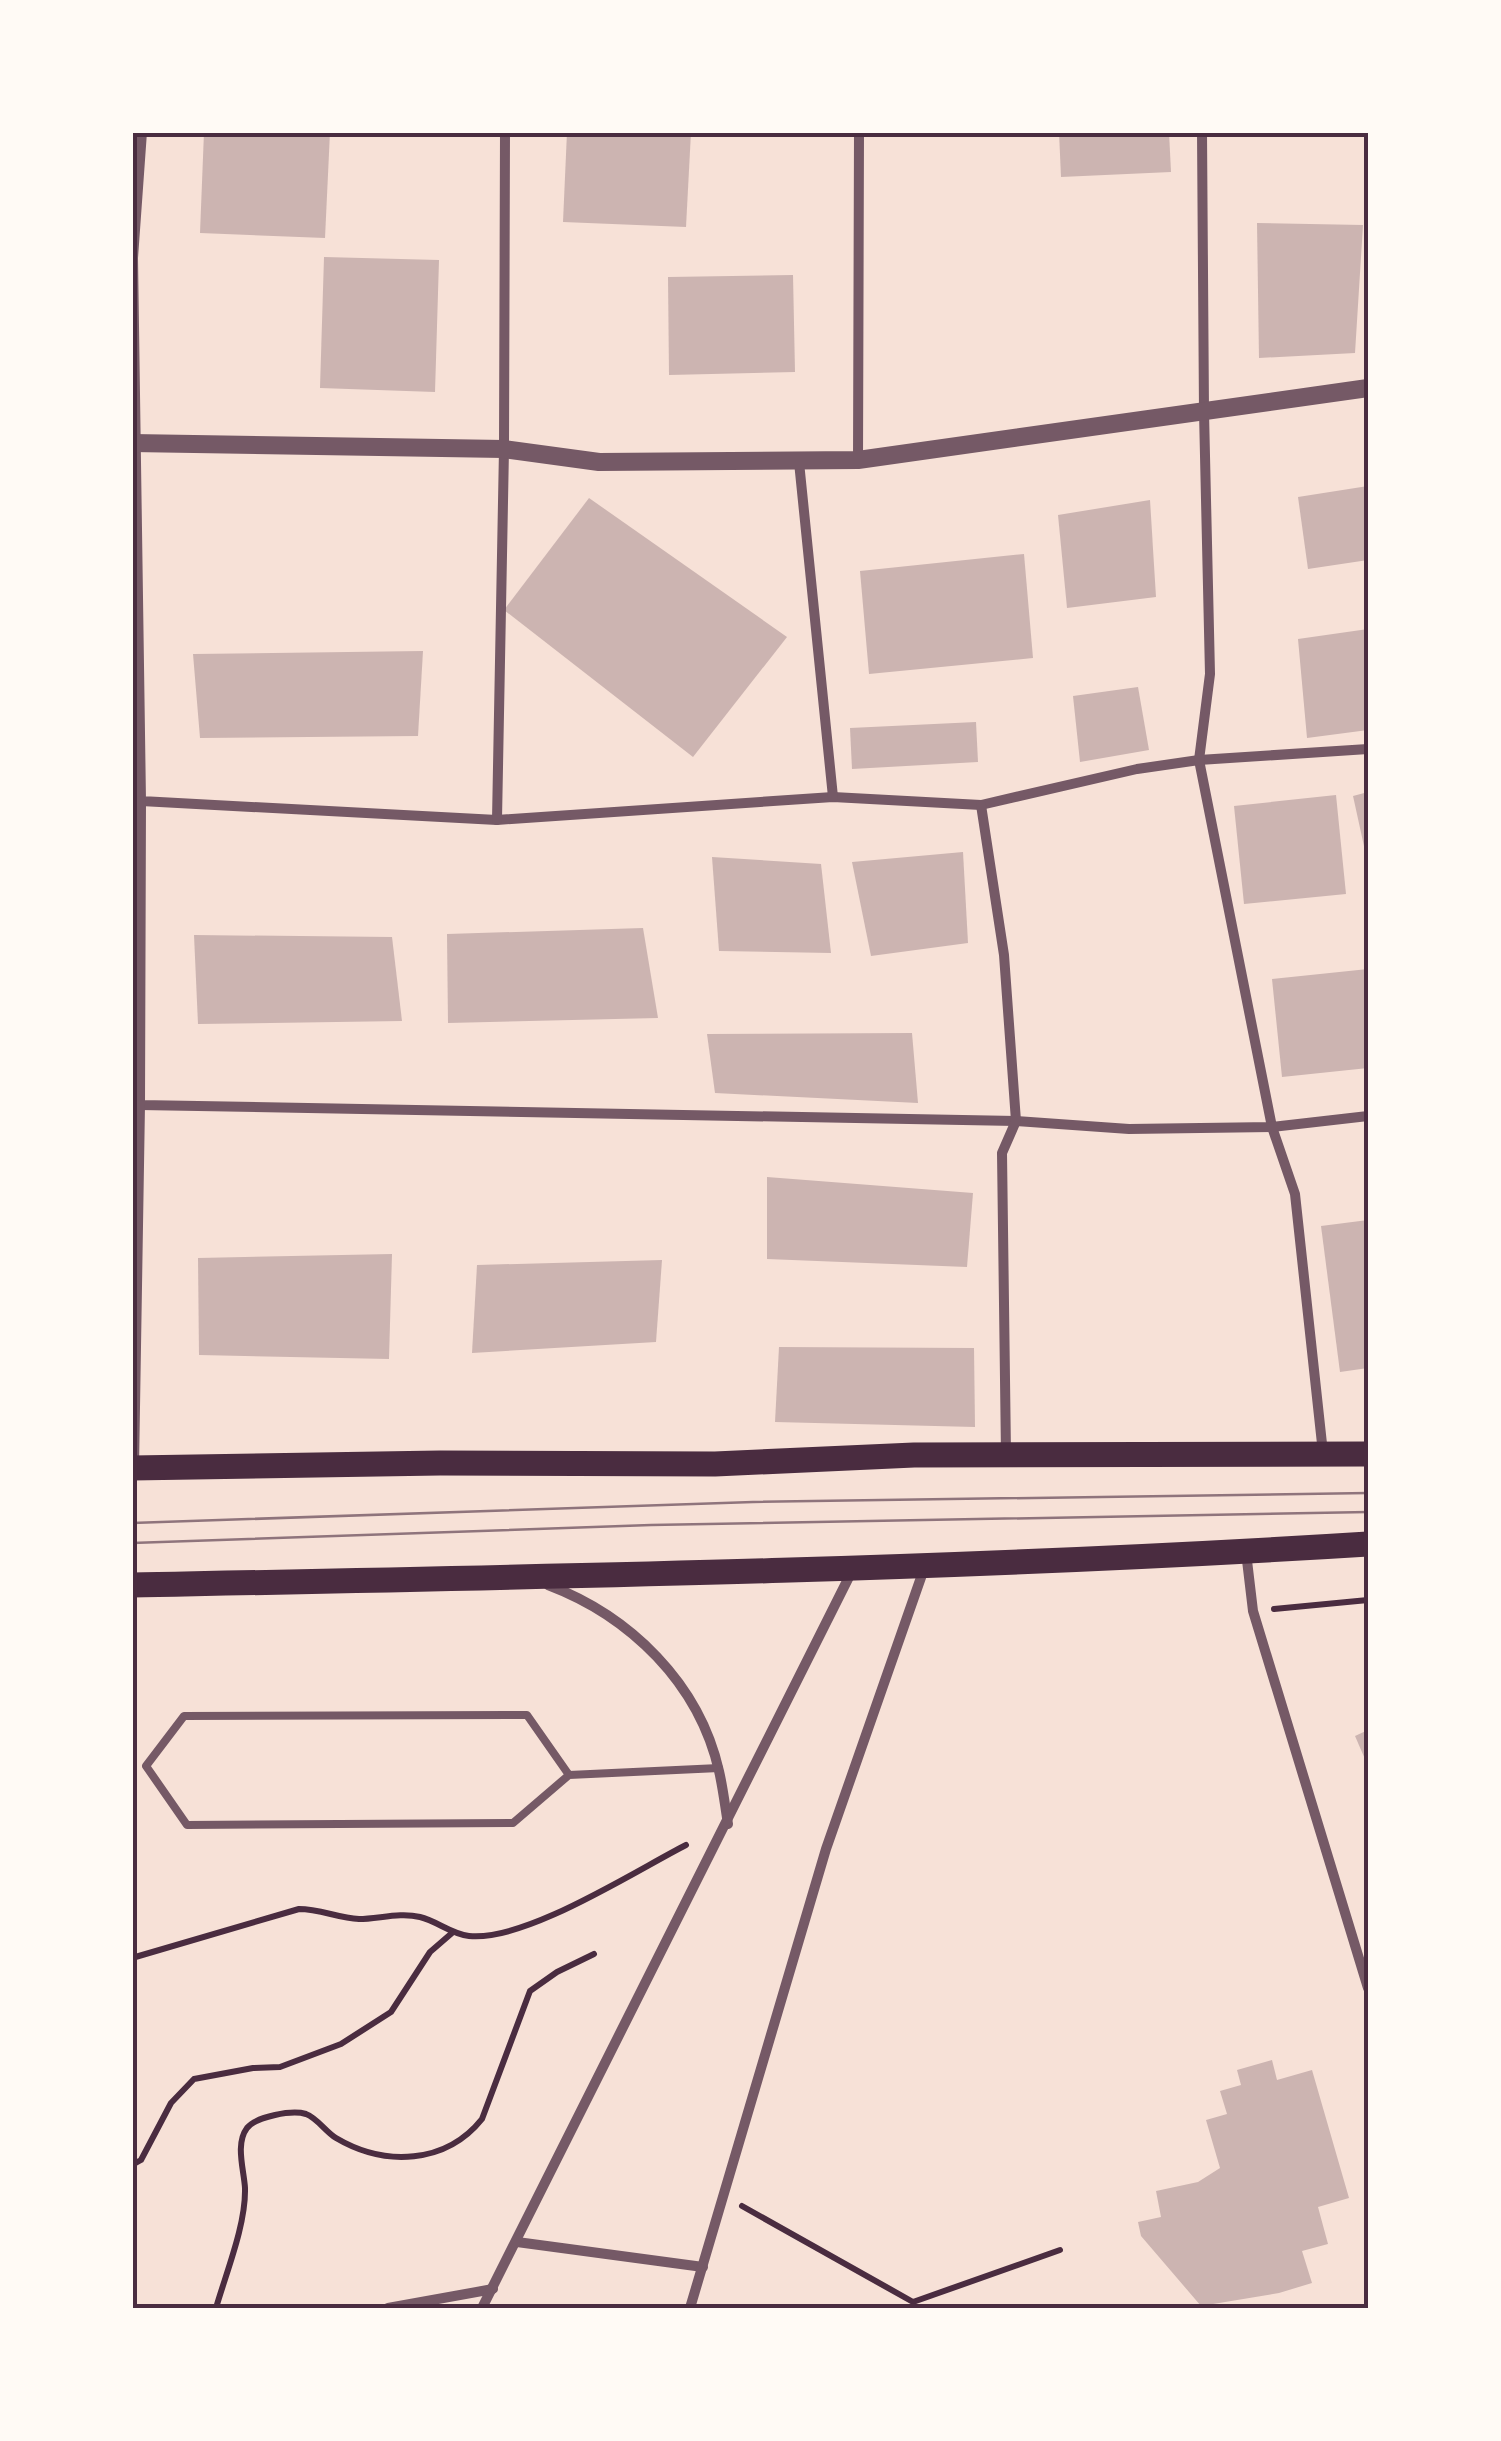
<svg xmlns="http://www.w3.org/2000/svg" width="1501" height="2441" font-family="'Varela Round',sans-serif">
  <rect width="100%" height="100%" fill="#f7e1d7"/>
  <!-- building -->
  <g fill="#ccb4b1">
    <polygon points="204,132 330,132 325,238 200,233"/>
    <polygon points="567,132 691,132 686,227 563,222"/>
    <polygon points="1059,132 1169,132 1171,172 1061,177"/>
    <polygon points="1257,223 1363,225 1355,353 1259,358"/>
    <polygon points="324,257 439,260 435,392 320,388"/>
    <polygon points="793,275 795,372 669,375 668,277"/>
    <polygon points="1368,486 1368,560 1308,569 1298,497"/>
    <polygon points="589,498 787,637 693,757 504,610"/>
    <polygon points="1150,500 1156,597 1067,608 1058,515"/>
    <polygon points="1024,554 1033,658 869,674 860,571"/>
    <polygon points="1368,629 1368,730 1307,738 1298,639"/>
    <polygon points="423,651 418,736 200,738 193,654"/>
    <polygon points="1138,687 1149,750 1080,762 1073,696"/>
    <polygon points="976,722 978,762 852,769 850,728"/>
    <polygon points="1368,792 1368,860 1367,860 1353,796"/>
    <polygon points="1336,795 1346,894 1244,904 1234,806"/>
    <polygon points="963,852 968,943 871,956 852,862"/>
    <polygon points="712,857 821,864 831,953 719,951"/>
    <polygon points="643,928 658,1018 448,1023 447,934"/>
    <polygon points="194,935 392,937 402,1021 198,1024"/>
    <polygon points="1368,969 1368,1068 1282,1077 1272,979"/>
    <polygon points="912,1033 918,1103 715,1093 707,1034"/>
    <polygon points="767,1177 973,1193 967,1267 767,1259"/>
    <polygon points="1368,1220 1368,1368 1340,1372 1321,1226"/>
    <polygon points="392,1254 389,1359 199,1355 198,1258"/>
    <polygon points="662,1260 656,1342 472,1353 477,1265"/>
    <polygon points="779,1347 974,1348 975,1427 775,1422"/>
    <polygon points="1368,1730 1368,1766 1355,1736"/>
    <polygon points="1272,2060 1277,2080 1312,2070 1349,2198 1318,2207 1328,2244 1302,2251 1312,2283 1279,2293 1201,2306 1141,2236 1138,2222 1161,2217 1156,2191 1198,2182 1220,2168 1206,2120 1227,2114 1220,2091 1241,2085 1237,2070"/>
  </g>
  <g fill="none" stroke-linecap="round" stroke-linejoin="round">
    <!-- path -->
    <g stroke="#4a2c40" stroke-width="6">
      <polyline points="1274,1609 1368,1600"/>
      <path d="M 132,1958 L 299,1909 C 320,1909 338,1918 359,1919 C 378,1919 400,1912 420,1917 C 437,1921 451,1934 469,1936 C 525,1942 635,1871 686,1845"/>
      <polyline points="132,2165 141,2160 171,2103 194,2079 253,2068 280,2067 341,2044 391,2012 430,1952 452,1933"/>
      <polyline points="742,2206 913,2302 1060,2250"/>
      <path d="M 216,2308 C 226,2273 246,2225 245,2188 C 244,2170 235,2144 247,2128 C 257,2116 292,2110 306,2114 C 317,2118 326,2132 336,2138 C 385,2167 446,2164 482,2119 L 530,1991 L 557,1972 L 594,1954"/>
    </g>
    <!-- service -->
    <polyline stroke="#755966" stroke-width="8" points="569,1775 527,1715 184,1716 146,1766 187,1825 513,1823 569,1775 719,1768"/>
    <!-- minor -->
    <g stroke="#755966" stroke-width="10">
      <polyline points="142,132 133,258 141,801 497,820 833,797 981,805 1137,769 1199,760 1368,749"/>
      <polyline points="1202,132 1204,412 1210,674 1199,760 1272,1127 1295,1194 1323,1453"/>
      <polyline points="858,460 859,132"/>
      <polyline points="799,462 833,797"/>
      <polyline points="141,801 140,1105 1016,1121 1129,1129 1272,1127 1368,1116"/>
      <polyline points="981,805 1004,955 1016,1121 1002,1153 1006,1454"/>
      <polyline points="497,820 504,449 505,132"/>
      <polyline points="134,1468 140,1105"/>
      <polyline points="1246,1552 1253,1611 1368,1988"/>
      <path d="M 548,1585 C 630,1616 699,1683 719,1771 C 723,1788 725,1806 728,1824"/>
      <polyline points="517,2242 703,2267"/>
      <polyline points="388,2308 493,2289"/>
      <polyline points="482,2308 852,1571"/>
      <polyline points="690,2308 826,1849 925,1566"/>
    </g>
    <!-- tertiary -->
    <polyline stroke="#755966" stroke-width="18" points="132,443 504,449 599,462 858,460 1368,388"/>
    <!-- primary -->
    <g stroke="#4a2c40" stroke-width="25">
      <polyline points="132,1468 440,1463 715,1464 914,1455 1368,1454"/>
      <path d="M 132,1585 C 544,1577 957,1570 1368,1544"/>
    </g>
    <!-- tram -->
    <g stroke="#8f747c" stroke-width="2.5">
      <polyline points="132,1523 753,1502 1368,1493"/>
      <polyline points="132,1543 651,1525 1368,1512"/>
    </g>
  </g>
  <!-- border -->
  <rect width="1501" height="2441" fill="none" stroke="#fffaf5" stroke-width="270"/>
  <rect x="135" y="135" width="1231" height="2171" fill="none" stroke="#4a2c40" stroke-width="4"/>
</svg>
